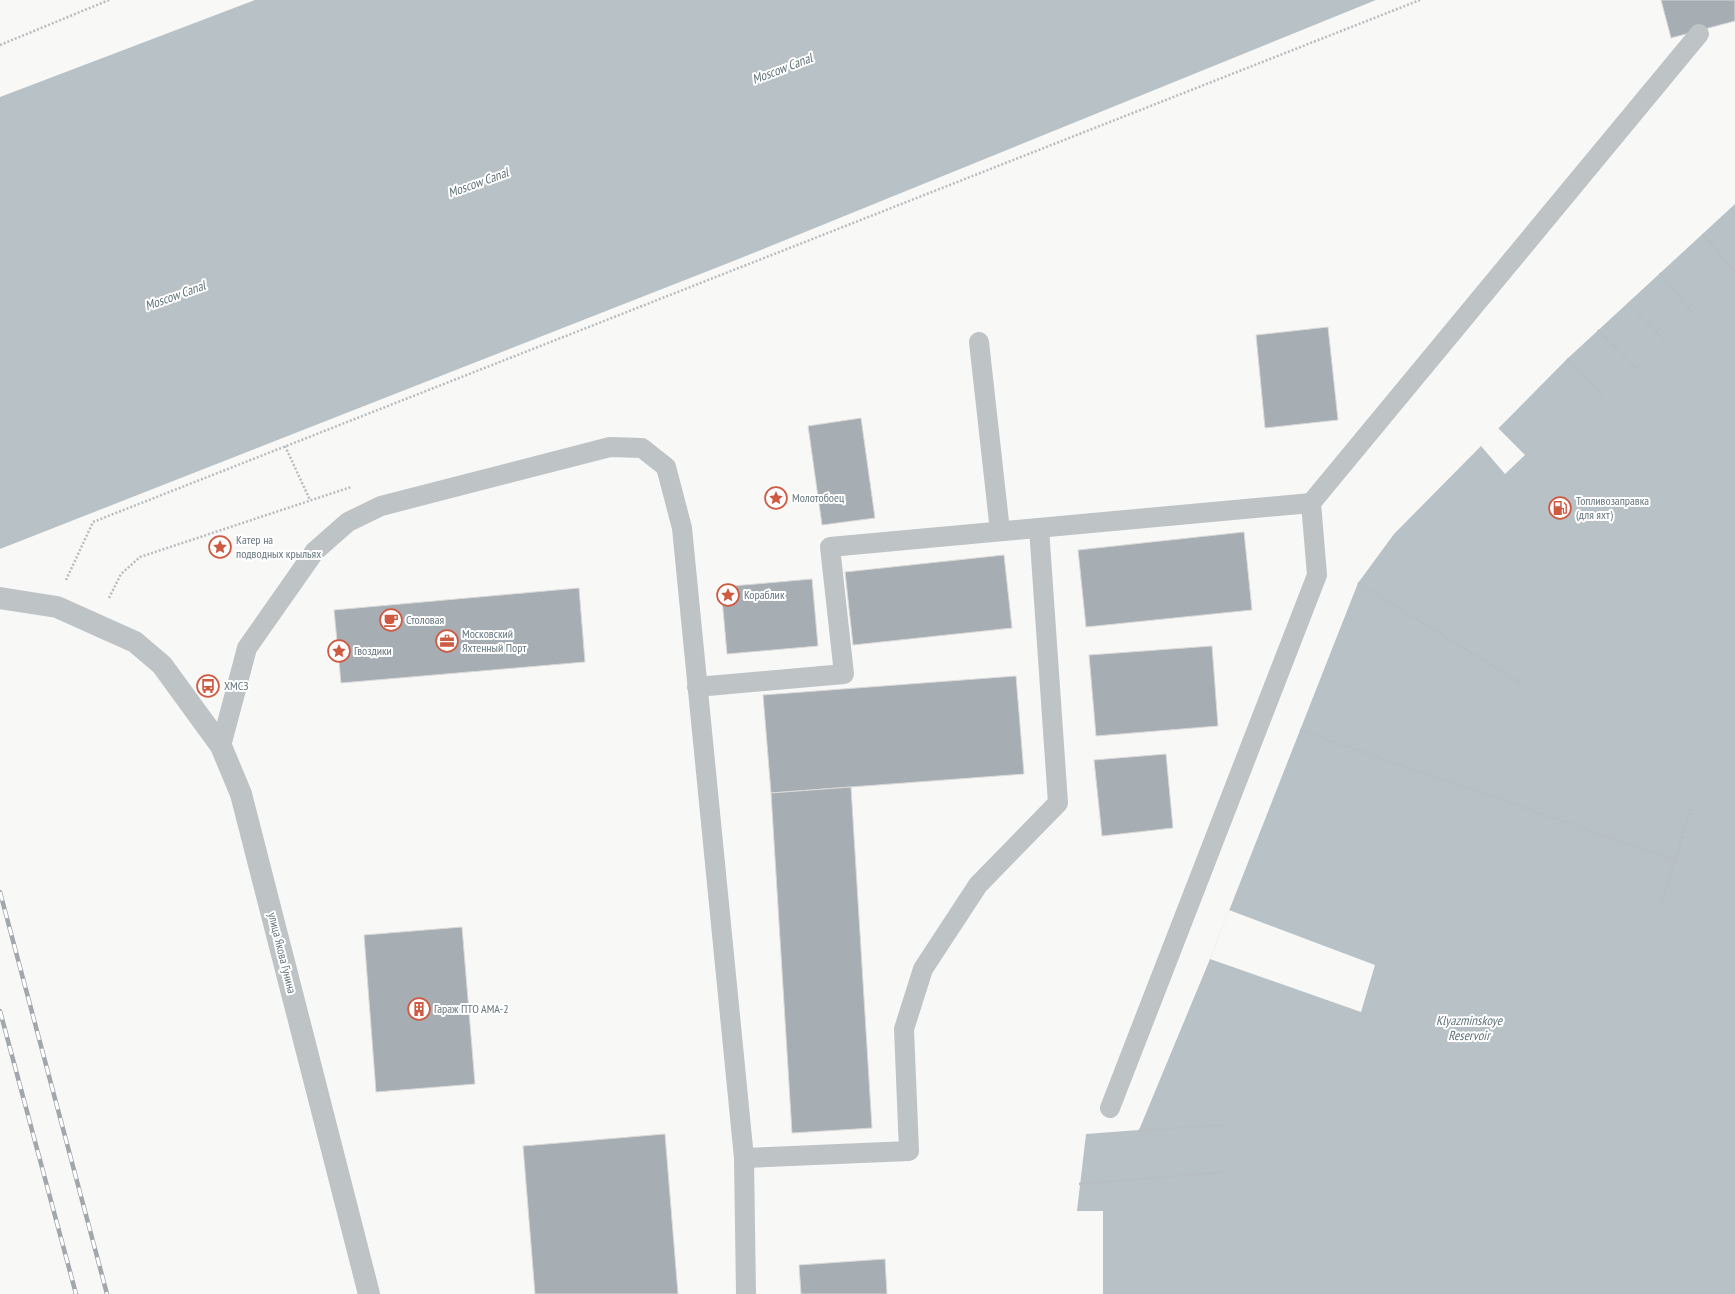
<svg xmlns="http://www.w3.org/2000/svg" width="1735" height="1294" font-family="'PT Sans Narrow',sans-serif">
  <rect width="100%" height="100%" fill="#f8f8f7"/>
  <!-- water -->
  <g fill="#b8c2c6">
    <polygon points="255,0 1376,0 736,260 0,549 0,97"/>
    <polygon points="1735,204 1735,1294 1103,1294 1103,1211 1077,1211 1086,1134 1139,1130 1210,959 1358,583 1394,534 1567,359"/>
  </g>
  <!-- pier -->
  <g fill="#f8f8f7">
    <polygon points="1498,428 1525,455 1505,474 1481,446"/>
    <polygon points="1229,910 1375,965 1361,1012 1210,959"/>
  </g>
  <!-- building -->
  <g fill="#a6adb3" stroke="#dadad9">
    <polygon points="1661,0 1735,0 1735,21 1671,38"/>
    <polygon points="1328,327 1338,420 1265,428 1256,335"/>
    <polygon points="861,418 875,518 822,525 808,426"/>
    <polygon points="1244,532 1252,610 1086,627 1078,550"/>
    <polygon points="1004,555 1012,628 853,645 845,572"/>
    <polygon points="812,579 818,646 727,654 721,587"/>
    <polygon points="579,588 585,662 341,683 334,610"/>
    <polygon points="1212,646 1218,726 1096,736 1089,655"/>
    <polygon points="1016,676 1024,774 771,793 763,695"/>
    <polygon points="1166,754 1173,828 1102,836 1094,760"/>
    <polygon points="851,787 872,1128 792,1133 771,793"/>
    <polygon points="462,927 475,1084 376,1092 364,935"/>
    <polygon points="665,1134 678,1294 535,1294 523,1146"/>
    <polygon points="885,1259 887,1294 801,1294 799,1265"/>
  </g>
  <g fill="none" stroke-linecap="round" stroke-linejoin="round">
    <!-- path -->
    <g stroke="#b9bcbe" stroke-width="2.5" stroke-dasharray="2 2" stroke-linecap="butt">
      <polyline points="0,45 109,0"/>
      <polyline points="1703,234 1735,273"/>
      <polyline points="1660,273 1693,313"/>
      <polyline points="1628,303 1664,340"/>
      <polyline points="1598,330 1639,371"/>
      <polyline points="1567,359 1602,395"/>
      <polyline points="285,446 310,500"/>
      <polyline points="66,580 93,522 1420,0"/>
      <polyline points="1358,583 1522,684"/>
      <polyline points="109,598 121,574 140,557 351,487"/>
      <polyline points="1300,730 1675,860"/>
      <polyline points="1662,903 1691,807"/>
      <polyline points="1139,1130 1228,1125"/>
      <polyline points="1079,1184 1228,1172"/>
    </g>
    <!-- service -->
    <g stroke="#bec3c6" stroke-width="20">
      <polyline points="979,342 1000,531"/>
      <polyline points="1311,503 1699,34"/>
      <polyline points="697,687 844,674 830,547 1311,503 1317,575 1110,1108"/>
      <polyline points="221,746 247,648 315,551 348,522 381,506 610,447 642,448 666,467 682,528 744,1158 746,1294"/>
      <polyline points="744,1158 909,1151 904,1029 923,969 978,885 1058,803 1039,528"/>
    </g>
    <!-- minor -->
    <polyline stroke="#bec3c6" stroke-width="22" points="0,598 57,607 135,642 162,665 221,746 241,794 369,1294"/>
    <!-- rail casing -->
    <g stroke="#a1a7ac" stroke-width="4.5">
      <g id="rail">
        <polyline points="0,892 107,1294"/>
        <polyline points="0,1011 76,1294"/>
      </g>
    </g>
    <!-- rail -->
    <use href="#rail" stroke="#fff" stroke-width="3" stroke-dasharray="9" stroke-linecap="butt"/>
  </g>
  <!-- icons -->
  <defs>
    <g id="sight-ring" transform="scale(1.15)"><circle r="9.5" fill="#fff" stroke="#ce5a41" stroke-width="1.5"/><path d="M0-6L1.8-2.2L6-1.7L2.9 1.2L3.7 5.4L0 3.3L-3.7 5.4L-2.9 1.2L-6-1.7L-1.8-2.2Z" fill="#ce5a41"/></g>
    <g id="fuel-ring" transform="scale(1.15)"><circle r="9.5" fill="#fff" stroke="#ce5a41" stroke-width="1.5"/><path d="M-5.5-6h7V0h2V4h1.3V-2.5L3-4.5l.8-.8L6-3V5H2.5V1h-1V6h-7ZM-4.2-4.7v3.2H.2V-4.7Z" fill="#ce5a41"/></g>
    <g id="cafe-ring" transform="scale(1.15)"><circle r="9.5" fill="#fff" stroke="#ce5a41" stroke-width="1.5"/><path d="M-5.5-4.5H6V0H3Q3 3.5 0 3.5H-2.5Q-5.5 3.5-5.5 0ZM3-3.2v2h1.7v-2ZM-6 4.5H4V6H-6Z" fill="#ce5a41"/></g>
    <g id="office-ring" transform="scale(1.15)"><circle r="9.5" fill="#fff" stroke="#ce5a41" stroke-width="1.5"/><path d="M-6-3h4V-5.5h4V-3h4V5H-6ZM-1-4.5V-3h2v-1.5ZM-6 0V1H6V0Z" fill="#ce5a41"/></g>
    <g id="bus-ring" transform="scale(1.15)"><circle r="9.5" fill="#fff" stroke="#ce5a41" stroke-width="1.5"/><path d="M-5-6H5V4H4V6H2V4H-2V6H-4V4H-5ZM-3.5-4V0h7V-4ZM-3.5 1.2v1.5H-2V1.2ZM2 1.2v1.5H3.5V1.2Z" fill="#ce5a41"/></g>
    <g id="building-ring" transform="scale(1.15)"><circle r="9.5" fill="#fff" stroke="#ce5a41" stroke-width="1.5"/><path d="M-4-6H4V6H1V3H-1V6H-4ZM-2.5-4.3h1.7v1.8h-1.7ZM.8-4.3h1.7v1.8H.8ZM-2.5-1h1.7V.8h-1.7ZM.8-1h1.7V.8H.8Z" fill="#ce5a41"/></g>
  </defs>
  <g fill-rule="evenodd">
    <use href="#sight-ring" x="776" y="498"/>
    <use href="#fuel-ring" x="1560" y="508"/>
    <use href="#sight-ring" x="220" y="547"/>
    <use href="#sight-ring" x="728" y="595"/>
    <use href="#cafe-ring" x="391" y="620"/>
    <use href="#office-ring" x="447" y="641"/>
    <use href="#sight-ring" x="339" y="651"/>
    <use href="#bus-ring" x="208" y="686"/>
    <use href="#building-ring" x="419" y="1009"/>
  </g>
  <g text-anchor="middle" stroke-width="4" stroke-linejoin="round" paint-order="stroke">
    <!-- poi labels -->
    <g font-size="12" fill="#66757e" stroke="#fff" text-anchor="start">
      <text x="792" y="502">Молотобоец</text>
      <text x="1576" y="505">Топливозаправка<tspan x="1576" dy="14">(для яхт)</tspan></text>
      <text x="236" y="544">Катер на<tspan x="236" dy="14">подводных крыльях</tspan></text>
      <text x="744" y="599">Кораблик</text>
      <text x="406" y="624">Столовая</text>
      <text x="462" y="638">Московский<tspan x="462" dy="14">Яхтенный Порт</tspan></text>
      <text x="354" y="655">Гвоздики</text>
      <text x="224" y="690">ХМСЗ</text>
      <text x="434" y="1013">Гараж ПТО АМА-2</text>
    </g>
    <!-- street labels -->
    <g font-size="12" fill="#66757e" stroke="#fff">
      <text transform="translate(282 953) rotate(76)" y="4">улица Якова Гунина</text>
    </g>
    <!-- water labels -->
    <g font-size="13" font-style="italic" fill="#627378" stroke="#fff">
      <text transform="translate(782 68) rotate(-21)" y="5">Moscow Canal</text>
      <text transform="translate(478 182) rotate(-20)" y="5">Moscow Canal</text>
      <text transform="translate(175 295) rotate(-20)" y="5">Moscow Canal</text>
      <text x="1469" y="1025">Klyazminskoye<tspan x="1469" dy="15">Reservoir</tspan></text>
    </g>
  </g>
</svg>
